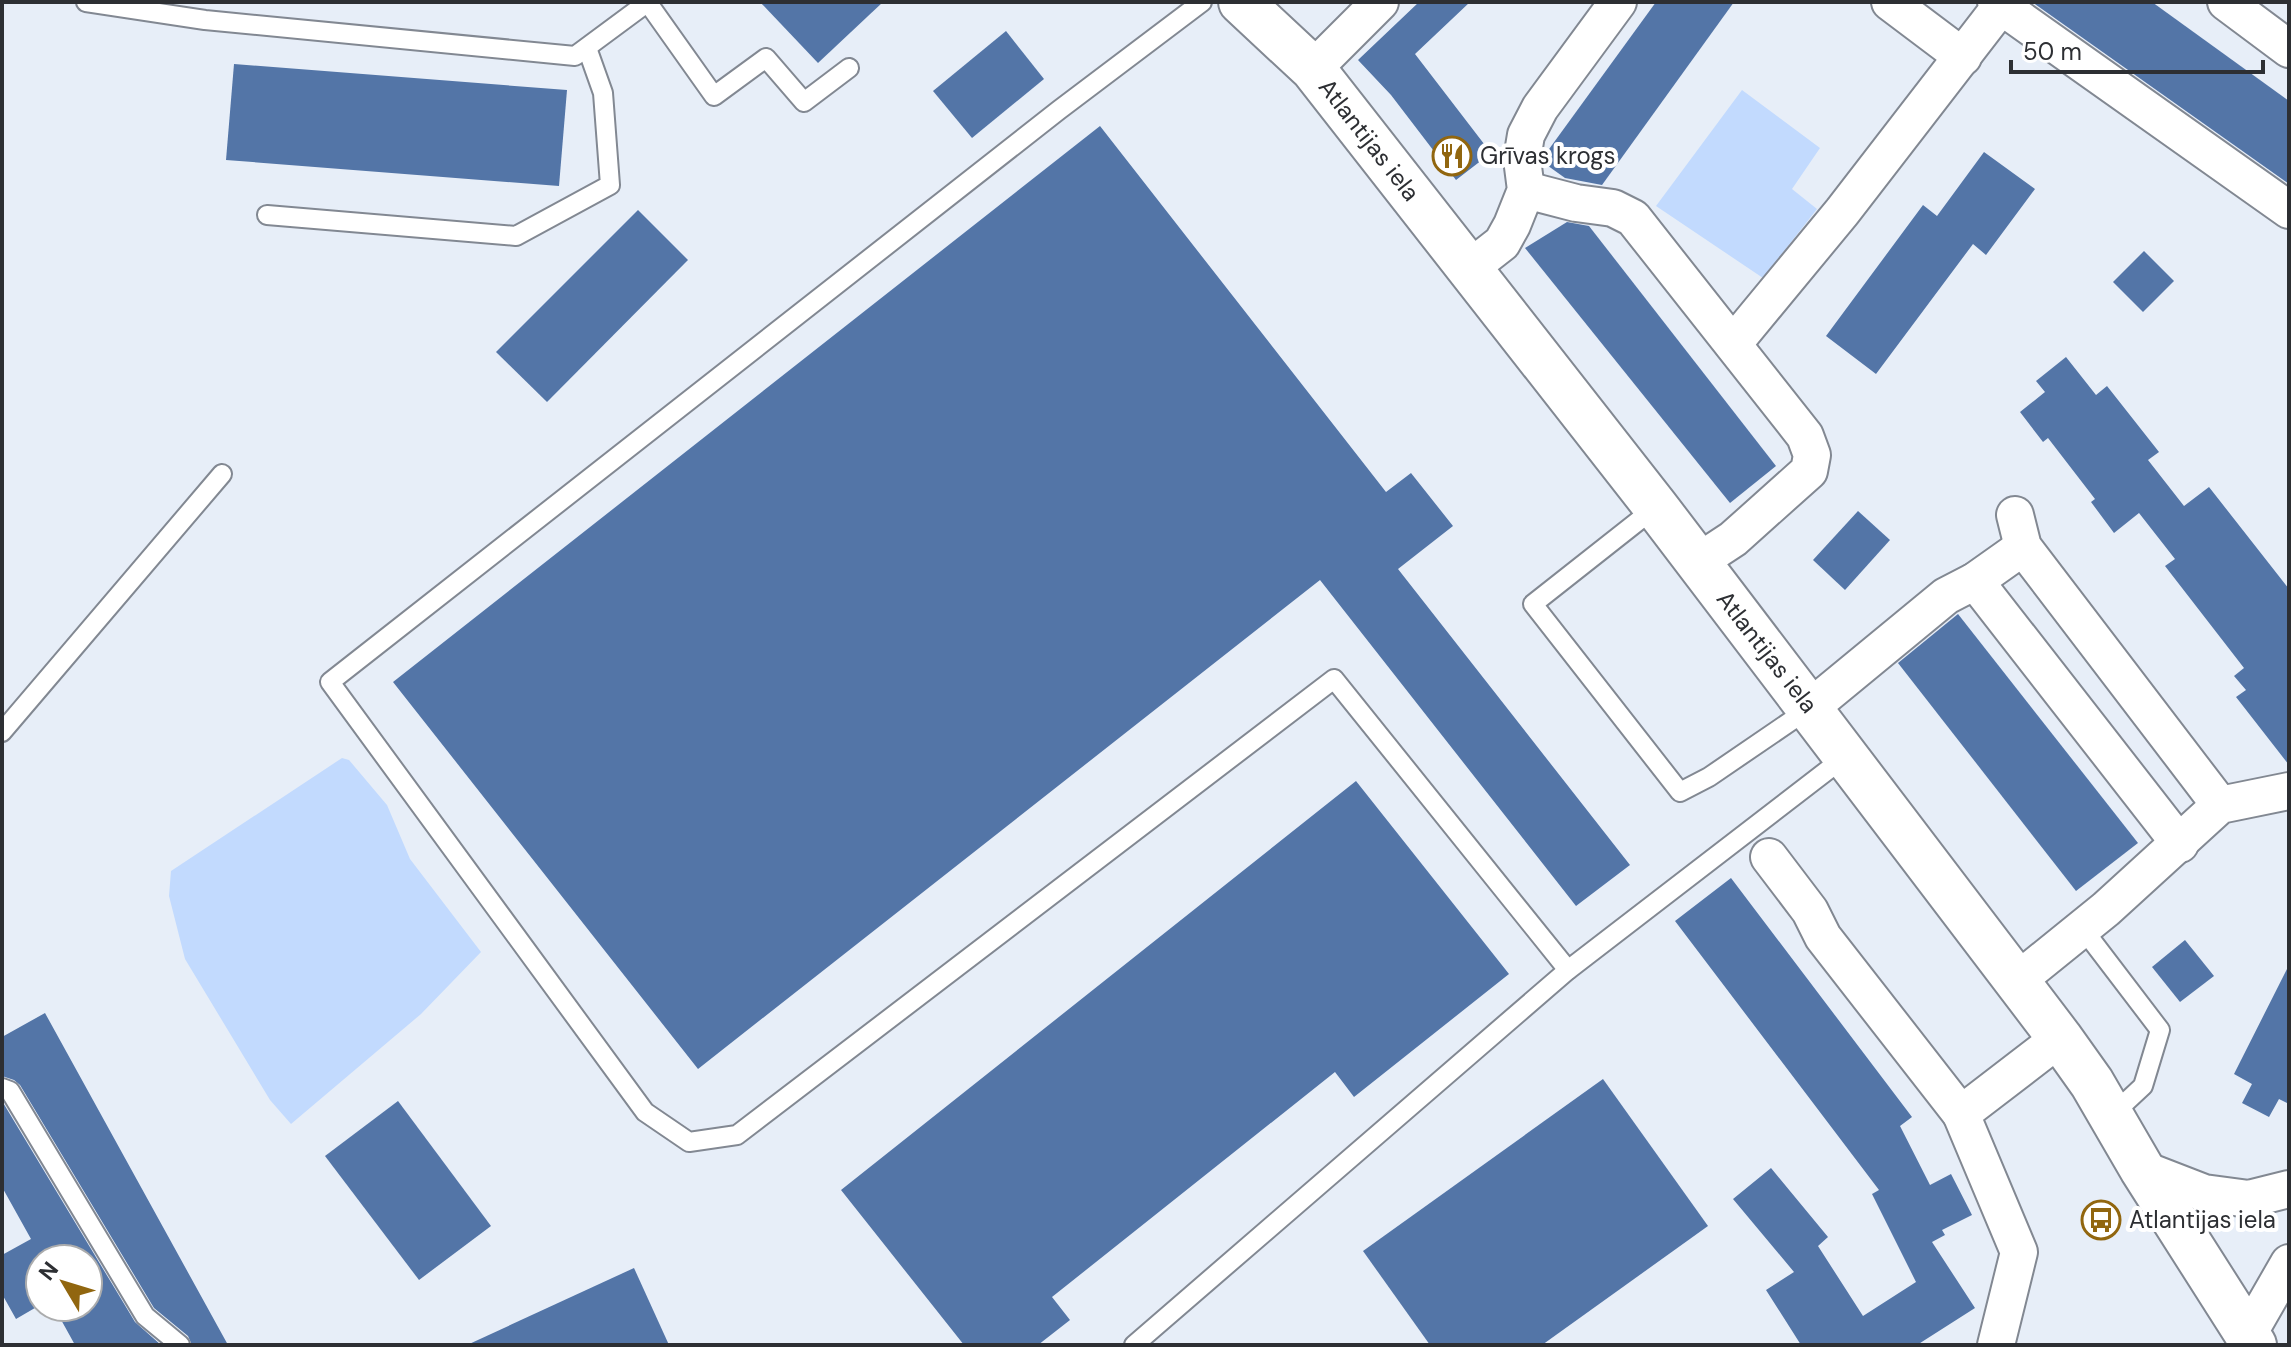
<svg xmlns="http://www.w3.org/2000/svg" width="2291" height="1347" font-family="'DM Sans',sans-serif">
  <rect width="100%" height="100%" fill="#e7eef8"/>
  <!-- green -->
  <g fill="#c2dafe">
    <polygon points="1742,90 1820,148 1792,189 1817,209 1763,278 1656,206"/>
    <polygon points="342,758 349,760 387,805 410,859 481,952 421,1014 291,1124 270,1100 185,959 169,896 171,871"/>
  </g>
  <!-- building -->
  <g fill="#5375a7">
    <polygon points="760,2 883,2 818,63"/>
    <polygon points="1419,2 1470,2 1415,54 1491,153 1456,180 1391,95 1358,60"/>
    <polygon points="1656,2 1734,2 1602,185 1565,178 1544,163 1544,156"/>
    <polygon points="2032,2 2152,2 2289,101 2289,184"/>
    <polygon points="1006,31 1044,79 972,138 933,91"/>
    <polygon points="234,64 567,90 559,186 226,160"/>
    <polygon points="1100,126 1386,492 1411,473 1453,526 1398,569 1630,865 1576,906 1320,580 698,1069 393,682"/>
    <polygon points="1984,152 2035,189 1986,255 1973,244 1876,374 1826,336 1923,205 1937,216"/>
    <polygon points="638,210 688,260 547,402 496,352"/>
    <polygon points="1567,222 1589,226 1776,466 1730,503 1525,248"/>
    <polygon points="2144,251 2174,281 2143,312 2113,282"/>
    <polygon points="2066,357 2096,395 2107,386 2159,452 2148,460 2184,506 2209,487 2289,589 2289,765 2236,697 2246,690 2234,676 2244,668 2165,566 2175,559 2139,513 2114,533 2091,502 2095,499 2048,438 2043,442 2020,412 2045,392 2036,381"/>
    <polygon points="1858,511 1890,540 1845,590 1813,560"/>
    <polygon points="1958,614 2138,843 2076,891 1898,663"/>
    <polygon points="1356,781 1509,974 1354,1097 1335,1072 1052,1297 1070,1320 1038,1345 964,1345 841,1190"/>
    <polygon points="1731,878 1912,1117 1900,1126 1930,1185 1951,1174 1972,1215 1942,1230 1945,1235 1932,1242 1975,1308 1917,1345 1801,1345 1766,1290 1794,1272 1733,1199 1771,1168 1828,1237 1818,1246 1863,1316 1916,1282 1872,1194 1879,1190 1675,921"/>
    <polygon points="2185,940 2214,976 2180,1002 2152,967"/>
    <polygon points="2289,965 2289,1104 2279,1099 2269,1117 2242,1103 2252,1084 2234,1074"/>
    <polygon points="45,1013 228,1345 192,1345 188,1336 154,1308 20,1085 14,1080 2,1076 2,1037"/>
    <polygon points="1603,1079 1708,1226 1542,1345 1430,1345 1363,1251"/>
    <polygon points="2,1101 135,1322 161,1345 75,1345 54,1307 88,1307 88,1259 40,1259 40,1305 16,1319 2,1294 2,1255 31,1239 2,1187"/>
    <polygon points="398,1101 491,1226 419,1280 325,1156"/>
    <polygon points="634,1268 669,1345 467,1345"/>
  </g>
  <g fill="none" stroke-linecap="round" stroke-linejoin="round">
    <!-- lane casing -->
    <g stroke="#828892" stroke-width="22">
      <g id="lane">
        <polyline points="86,2 205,20 575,56 648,2"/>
        <polyline points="1202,2 1059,110 330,682 645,1112 689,1142 737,1135 1334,679 1568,970"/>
        <polyline points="648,3 714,96 766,58 804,102 849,68"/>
        <polyline points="267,215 516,236 610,185 603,93 587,48"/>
        <polyline points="1656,507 1533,604 1680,792 1709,777 1810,708"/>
        <polyline points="2,732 222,474"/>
        <polyline points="2083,929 2160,1030 2143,1086 2112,1115"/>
        <polyline points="2,1088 10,1091 145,1316 180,1345"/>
        <polyline points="1134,1345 1568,970 1846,756"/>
      </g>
    </g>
    <!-- street casing -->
    <g stroke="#828892" stroke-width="40">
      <g id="street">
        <polyline points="1890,2 1963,57"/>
        <polyline points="2226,2 2289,49"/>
        <polyline points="2001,6 2289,210"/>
        <polyline points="1313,69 1380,2"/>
        <polyline points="1526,190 1576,203 1613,208 1633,218 1805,436 1812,455 1809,471 1733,539 1698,562"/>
        <polyline points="1470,268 1502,243 1512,225 1526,190 1522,159 1526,135 1540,108 1618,2"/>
        <polyline points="1733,344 1842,212 2001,6 1996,2"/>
        <polyline points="2015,515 2023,547 2220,805"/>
        <polyline points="1975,581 2180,844"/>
        <polyline points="1810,708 1946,596 1975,581 2023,547"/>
        <polyline points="1769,857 1810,911 1823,937 1961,1114"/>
        <polyline points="2017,981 2106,909 2220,805 2289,791"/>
        <polyline points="2142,1169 2204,1193 2249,1199 2289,1189"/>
        <polyline points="1996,1345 2019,1252 1961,1114 2060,1038"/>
        <polyline points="2246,1345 2247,1336 2289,1263"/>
      </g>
    </g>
    <!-- secondary casing -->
    <g stroke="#828892" stroke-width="48">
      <polyline id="secondary" points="1241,2 1313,69 1656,507 2060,1038 2092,1083 2142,1169 2254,1345"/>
    </g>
    <!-- lane -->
    <use href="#lane" stroke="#fff" stroke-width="18"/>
    <!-- street -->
    <use href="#street" stroke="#fff" stroke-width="36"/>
    <!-- secondary -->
    <use href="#secondary" stroke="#fff" stroke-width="44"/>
  </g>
  <!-- icons -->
  <defs>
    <g id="restaurant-ring" transform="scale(2)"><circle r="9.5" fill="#fff" stroke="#91660f" stroke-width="1.5"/><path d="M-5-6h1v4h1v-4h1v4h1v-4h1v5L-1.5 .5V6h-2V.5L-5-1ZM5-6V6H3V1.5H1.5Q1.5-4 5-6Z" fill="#91660f"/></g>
    <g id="bus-ring" transform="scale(2)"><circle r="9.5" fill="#fff" stroke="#91660f" stroke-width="1.5"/><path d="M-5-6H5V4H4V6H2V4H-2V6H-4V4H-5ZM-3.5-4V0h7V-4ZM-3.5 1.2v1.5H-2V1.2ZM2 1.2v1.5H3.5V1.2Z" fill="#91660f"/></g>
  </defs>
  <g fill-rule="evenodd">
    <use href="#restaurant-ring" x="1452" y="156"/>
    <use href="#bus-ring" x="2101" y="1220"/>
  </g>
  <g text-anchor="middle" stroke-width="8" stroke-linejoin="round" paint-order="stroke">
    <!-- street labels -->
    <g font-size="24" fill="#2d2f33" stroke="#fff">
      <text transform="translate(1369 140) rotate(52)" y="8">Atlantijas iela</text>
      <text transform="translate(1767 652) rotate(52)" y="8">Atlantijas iela</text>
    </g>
    <!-- poi labels -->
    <g font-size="24" fill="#2d2f33" stroke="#fff" text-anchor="start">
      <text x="1480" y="164">Grīvas krogs</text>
      <text x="2129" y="1228">Atlantijas iela</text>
    </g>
  </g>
  <!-- border -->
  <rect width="2291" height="1347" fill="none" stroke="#2d2f33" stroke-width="8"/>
  <!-- north arrow -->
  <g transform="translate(64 1283) rotate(308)"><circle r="38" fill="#ffffff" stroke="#abacad" stroke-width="2"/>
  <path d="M0-6L14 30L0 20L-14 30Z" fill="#91660f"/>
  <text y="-12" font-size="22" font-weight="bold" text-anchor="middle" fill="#2d2f33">N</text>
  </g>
  <!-- scale -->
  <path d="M2011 60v12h252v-12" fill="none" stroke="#2d2f33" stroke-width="4"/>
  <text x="2023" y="60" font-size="24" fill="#2d2f33" stroke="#ffffff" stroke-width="6" paint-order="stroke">50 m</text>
</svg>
